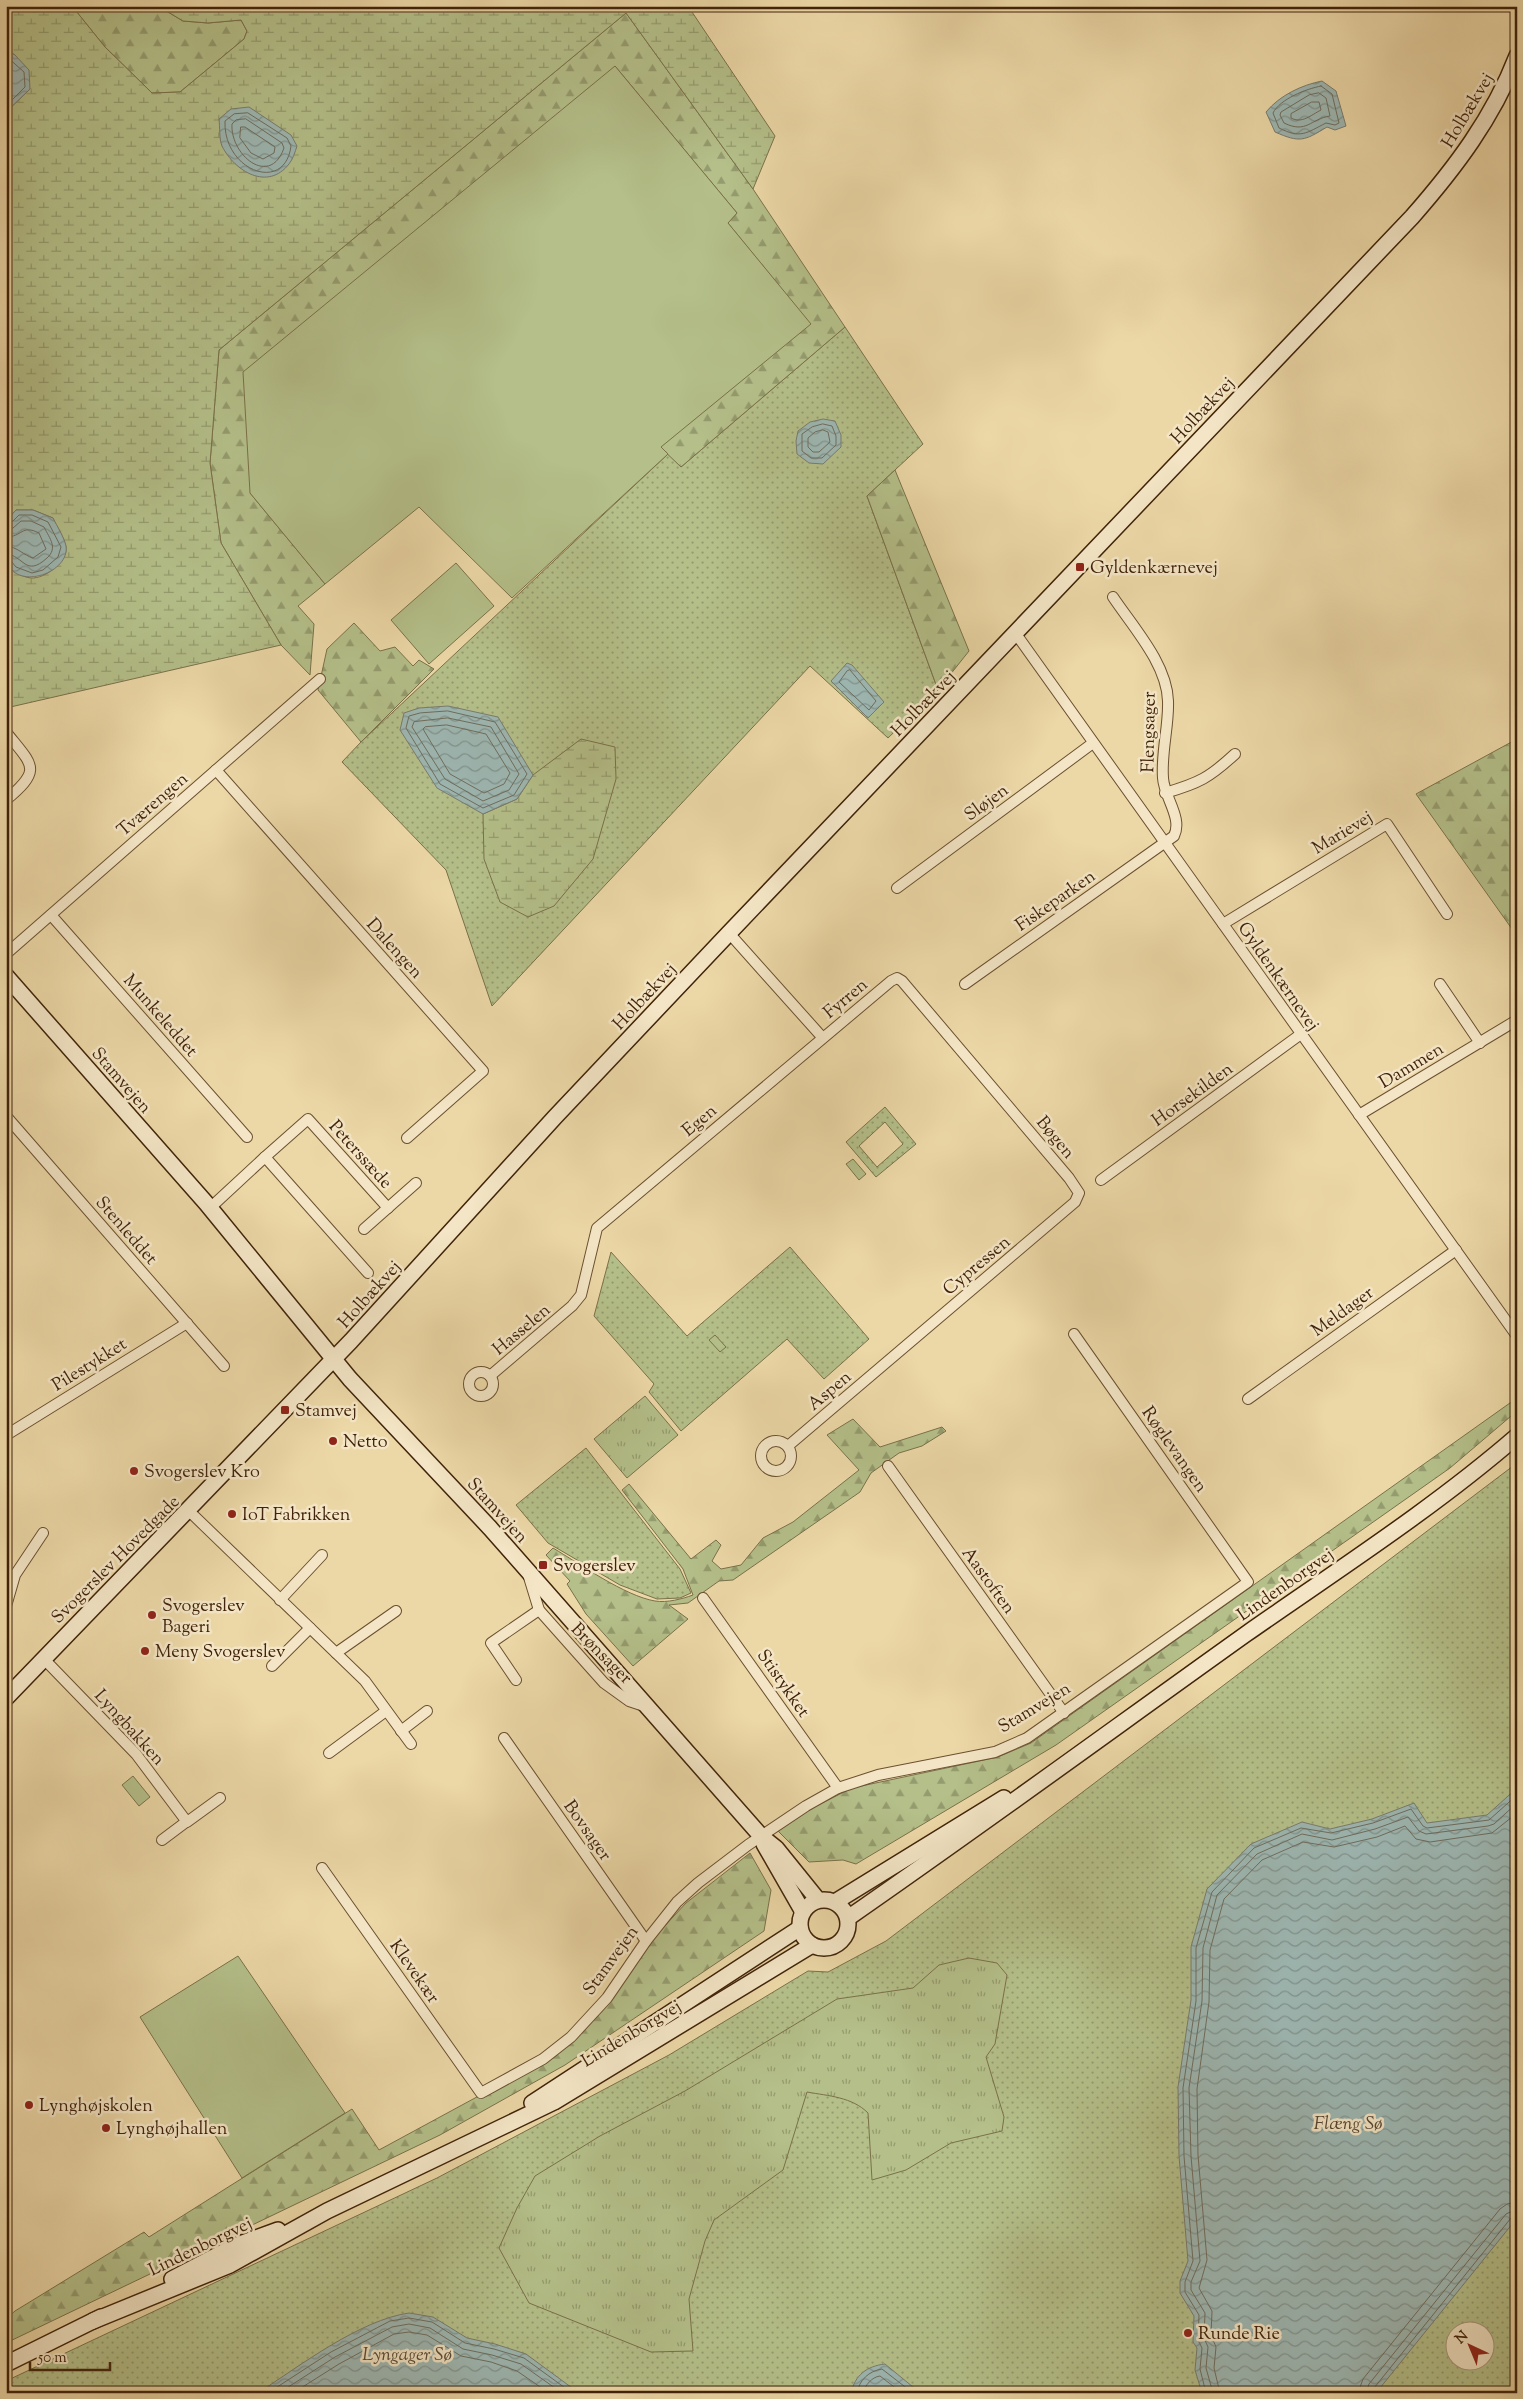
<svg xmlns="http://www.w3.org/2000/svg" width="1523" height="2399" font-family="'Sorts Mill Goudy',serif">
  <defs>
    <pattern id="grass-dots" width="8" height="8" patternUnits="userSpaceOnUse" patternTransform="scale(1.25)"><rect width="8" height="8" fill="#b4bf89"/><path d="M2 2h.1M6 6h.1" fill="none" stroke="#949b6e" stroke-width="1.8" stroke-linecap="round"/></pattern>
    <pattern id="forest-firs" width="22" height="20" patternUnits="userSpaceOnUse" patternTransform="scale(1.25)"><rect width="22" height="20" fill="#b4bf89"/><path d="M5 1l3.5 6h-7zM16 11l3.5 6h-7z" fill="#949b6e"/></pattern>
    <pattern id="wetland-marsh" width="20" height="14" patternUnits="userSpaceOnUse" patternTransform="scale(1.25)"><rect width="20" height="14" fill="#b4bf89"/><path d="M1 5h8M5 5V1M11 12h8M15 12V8" fill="none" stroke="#949b6e"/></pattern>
    <pattern id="park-tufts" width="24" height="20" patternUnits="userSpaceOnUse" patternTransform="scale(1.25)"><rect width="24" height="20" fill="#b4bf89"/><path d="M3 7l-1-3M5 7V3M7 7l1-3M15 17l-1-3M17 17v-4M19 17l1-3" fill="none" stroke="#949b6e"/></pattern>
    <pattern id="water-waves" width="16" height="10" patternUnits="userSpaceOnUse" patternTransform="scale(1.25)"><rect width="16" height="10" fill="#9db7b2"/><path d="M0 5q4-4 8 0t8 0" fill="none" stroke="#81948f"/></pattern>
  </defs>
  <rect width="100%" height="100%" fill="#ecd7a6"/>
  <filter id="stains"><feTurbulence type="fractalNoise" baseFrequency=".004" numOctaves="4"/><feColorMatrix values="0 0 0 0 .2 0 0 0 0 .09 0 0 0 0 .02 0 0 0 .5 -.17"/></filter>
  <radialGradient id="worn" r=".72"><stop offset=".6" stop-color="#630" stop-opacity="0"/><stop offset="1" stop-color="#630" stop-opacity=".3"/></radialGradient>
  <!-- grass -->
  <g fill="url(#grass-dots)" stroke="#7a714a" fill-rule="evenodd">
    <polygon points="845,327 923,444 867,496 938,690 888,738 810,666 492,1006 446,870 342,762 361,742 668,454 681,467"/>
    <path d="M 885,1107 L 916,1144 L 876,1177 L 846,1142 ZM 885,1122 L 903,1144 L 877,1167 L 859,1146 Z"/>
    <polygon points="790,1247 869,1339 824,1379 787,1339 681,1431 649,1392 654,1384 594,1316 611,1252 687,1336"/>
    <polygon points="586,1448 680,1569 691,1593 680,1598 657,1599 620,1585 548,1543 516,1505"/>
    <path d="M 1517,1463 L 1517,2393 L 6,2393 L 6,2381 L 437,2178 L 669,2055 L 808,1971 L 828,1972 L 886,1941 ZM 1456,2332 L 1486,2332 L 1486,2362 L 1456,2362 Z"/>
  </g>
  <!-- forest -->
  <g fill="url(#forest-firs)" stroke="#7a714a">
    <polygon points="28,6 158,6 183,21 208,23 241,20 247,31 244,39 180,92 152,93 105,47 76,11 56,7 34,12"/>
    <polygon points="626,13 753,189 845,327 681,467 660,447 810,324 728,223 737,213 615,66 250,493 325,584 298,606 314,624 310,675 281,645 221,543 210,463 219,350"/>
    <polygon points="895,470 969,651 938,690 867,496"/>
    <polygon points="354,623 380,651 395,647 413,666 419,660 434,669 361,742 318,690 327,649"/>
    <polygon points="1517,739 1517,936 1416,794"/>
    <polygon points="1517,1398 1517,1411 1450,1468 1056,1745 856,1864 843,1860 809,1862 778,1831 814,1807 852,1788 998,1757 1031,1743"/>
    <path d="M 853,1419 L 880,1447 L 942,1427 L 946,1431 L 922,1446 L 899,1453 L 871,1473 L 860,1492 L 733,1580 L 719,1581 L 688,1603 L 669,1605 L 688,1619 L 633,1666 L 586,1614 L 567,1584 L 570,1581 L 546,1555 L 553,1548 C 580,1564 625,1596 655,1601 C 667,1603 682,1599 693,1595 L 683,1569 L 622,1490 L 629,1484 L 691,1559 L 716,1540 L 721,1545 L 712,1561 L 721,1569 L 741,1565 L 763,1538 L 793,1522 L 859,1470 L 827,1435 Z"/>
    <polygon points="750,1853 771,1890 764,1931 565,2065 440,2135 6,2343 6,2319 15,2311 144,2232 149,2237 352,2109 379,2150 558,2053 590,2024 648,1944 686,1903"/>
  </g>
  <!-- wetland -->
  <g fill="url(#wetland-marsh)" stroke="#7a714a">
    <path d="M 6,6 L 28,6 L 34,12 L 56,7 L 66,7 L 76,11 L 105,47 L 152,93 L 180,92 L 244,39 L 247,31 L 241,20 L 208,23 L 183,21 L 158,6 L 688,6 L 775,136 L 753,189 L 626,13 L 219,350 L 210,463 L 221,543 L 281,645 L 6,708 L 6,562 C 12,570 21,577 31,578 C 45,579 68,561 66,547 C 64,537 56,526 53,518 L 33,510 L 16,510 L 6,521 L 6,112 L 30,89 L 15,55 L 6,50 Z"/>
    <polygon points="581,739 615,747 616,779 593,859 554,906 528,917 500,902 484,859 483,814 517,799 533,775"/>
  </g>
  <!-- park -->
  <g fill="url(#park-tufts)" stroke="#7a714a">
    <polygon points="645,1396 678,1435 627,1478 594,1439"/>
    <path d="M 969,1958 L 997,1963 L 1007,1975 L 995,2044 L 986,2057 L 1004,2117 L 1002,2131 L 951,2143 L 906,2170 L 872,2180 L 868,2113 C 852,2097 829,2096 807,2092 L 783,2170 L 714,2220 L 705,2241 L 689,2299 L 693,2351 L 651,2352 L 529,2303 L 499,2248 L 517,2208 L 535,2176 L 600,2136 L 685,2091 L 837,1999 L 913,1988 L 939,1965 Z"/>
  </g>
  <!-- pitch -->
  <g fill="#b4bf89" stroke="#7a714a">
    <polygon points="615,66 737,213 728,223 811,324 661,447 668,454 512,598 419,507 325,584 250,493 243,372"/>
    <polygon points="456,563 494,606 429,664 391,620"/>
    <polygon points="853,1159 866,1174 859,1180 846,1164"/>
    <polygon points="715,1335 726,1347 720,1352 709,1340"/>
    <polygon points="133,1776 150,1797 139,1806 122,1785"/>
    <polygon points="238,1956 345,2113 242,2178 140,2017"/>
  </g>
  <!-- water -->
  <g fill="url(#water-waves)" stroke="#787c6f">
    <polygon points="6,50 15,55 29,70 30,89 6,112"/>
    <path d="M 1322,81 L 1336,91 L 1346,126 L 1335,130 L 1327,127 C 1304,141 1300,143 1275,132 L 1266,112 C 1280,95 1302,85 1322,81 Z"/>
    <path d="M 249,107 L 291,135 L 297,146 C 295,152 293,159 289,164 C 268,191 235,172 222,146 C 219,139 220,127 219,119 L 231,109 Z"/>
    <polygon points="823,419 835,421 841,435 841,447 823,464 809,463 797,454 796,441 798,431 810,422"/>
    <path d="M 16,510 L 33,510 L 53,518 C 57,526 64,537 66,546 C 70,572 19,591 7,563 C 3,552 6,533 6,521 Z"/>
    <polygon points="847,663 852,665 884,702 868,718 831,681"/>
    <polygon points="448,706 498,717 533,775 517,799 483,814 437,788 400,730 404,713 419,708"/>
    <polygon points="1517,1788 1517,2218 1376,2393 1202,2393 1195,2370 1197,2348 1193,2342 1194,2316 1180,2293 1180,2281 1188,2261 1179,2156 1178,2087 1191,2000 1191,1947 1207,1889 1251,1844 1302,1822 1330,1829 1372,1819 1414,1803 1427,1823 1487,1815"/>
    <path d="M 409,2313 L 433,2317 L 467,2338 L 495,2344 L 526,2354 L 579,2393 L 258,2393 C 301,2365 360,2320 409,2313 Z"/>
    <path d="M 885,2364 L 913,2387 L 926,2393 L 851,2393 C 855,2375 867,2366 885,2364 Z"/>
  </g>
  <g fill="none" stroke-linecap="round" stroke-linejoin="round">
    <!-- shore -->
    <g stroke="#6e6d5e" stroke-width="1">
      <polyline points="6,56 24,72 25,87 6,106"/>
      <path d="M 1321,86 L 1332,94 L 1339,123 L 1335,125 L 1326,123 C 1306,133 1301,139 1279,128 L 1273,113 C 1280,99 1306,89 1321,86 Z"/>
      <path d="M 1319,93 L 1326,98 L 1330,116 C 1310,119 1307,134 1284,123 L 1280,115 L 1281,112 L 1309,95 Z"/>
      <path d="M 1312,102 L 1319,102 L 1321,110 C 1311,115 1302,124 1291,118 L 1291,114 Z"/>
      <path d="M 248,113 L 287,138 L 291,146 C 285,194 223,171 225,121 L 234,114 Z"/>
      <path d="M 246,119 L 282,143 L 284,148 C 270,188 230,155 232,124 L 236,120 Z"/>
      <polygon points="241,127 245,127 275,147 274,153 263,159 251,153 240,138"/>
      <polygon points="823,424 832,426 836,436 836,445 822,458 811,458 802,451 802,434 812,427"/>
      <polygon points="823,430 828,432 830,442 819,452 813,452 808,447 808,438 815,432"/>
      <polyline points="6,524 11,523 19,515 32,515 48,522 61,547 58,557 43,570 32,573 16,567 11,561 6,560"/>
      <path d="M 6,530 L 13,528 L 21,521 L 31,521 L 44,527 C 50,539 58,548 47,558 C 25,578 24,555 6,554"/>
      <path d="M 6,537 C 23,537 21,524 39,533 L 46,549 L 33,558 C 23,555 18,547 6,546"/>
      <polygon points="850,670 876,701 869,710 839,682 847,671"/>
      <polygon points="448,711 495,722 527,774 514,795 483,808 440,784 406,728 409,716 420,713"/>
      <polygon points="448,718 491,727 519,774 509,790 483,801 445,779 412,727 414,722"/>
      <polygon points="447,725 486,734 510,773 504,784 484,793 450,774 423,729 425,727"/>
      <polyline points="268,2393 331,2352 390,2321 409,2318 432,2322 465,2343 494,2349 524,2358 572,2393"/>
      <polyline points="279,2393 335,2357 392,2327 409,2324 430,2328 463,2349 492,2355 521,2364 562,2393"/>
      <polyline points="293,2393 339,2364 394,2334 409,2332 427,2335 461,2356 491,2362 517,2371 549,2393"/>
      <path d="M 857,2393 C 859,2380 869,2371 882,2369 L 913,2393"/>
      <path d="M 863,2393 C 865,2385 872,2377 880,2376 L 902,2393"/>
      <polyline points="1206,2393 1200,2369 1202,2348 1198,2340 1199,2315 1185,2292 1185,2282 1193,2261 1184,2156 1183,2088 1196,2001 1196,1948 1212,1892 1254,1848 1301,1828 1331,1833 1373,1823 1411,1809 1423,1826 1427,1828 1489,1820 1517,1795"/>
      <polyline points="1213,2393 1206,2368 1208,2347 1204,2338 1205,2313 1191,2290 1191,2282 1200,2261 1191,2156 1189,2088 1202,2001 1203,1948 1217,1895 1257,1854 1302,1834 1332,1840 1375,1829 1408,1817 1419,1831 1426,1834 1488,1826 1494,1824 1517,1803"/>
      <polyline points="1220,2393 1214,2368 1216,2347 1211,2335 1212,2311 1199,2288 1207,2260 1198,2155 1197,2089 1209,2002 1210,1950 1224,1899 1262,1860 1303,1842 1334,1847 1377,1837 1405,1826 1416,1839 1430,1842 1492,1833 1517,1813"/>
      <polyline points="1358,2393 1363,2379 1500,2209 1507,2204 1517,2202"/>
      <polyline points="1366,2393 1369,2384 1506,2214 1517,2209"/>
      <polyline points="1372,2393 1374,2388 1511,2218 1517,2216"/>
    </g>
    <!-- street casing -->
    <g stroke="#6b5031" stroke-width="12">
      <g id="street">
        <polyline points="1016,634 1517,1336"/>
        <path d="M 6,732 C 33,766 43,769 6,800"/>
        <polyline points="216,770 483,1071 407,1138"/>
        <path d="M 1165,793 C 1199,783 1209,778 1235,754"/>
        <polyline points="897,888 1093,743"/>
        <polyline points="51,915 247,1137"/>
        <polyline points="1223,924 1387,824 1447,914"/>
        <polyline points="729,933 822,1037"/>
        <polyline points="6,954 320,679"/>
        <path d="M 965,984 L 1174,836 C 1183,818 1164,797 1163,778 C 1161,752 1169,726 1168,701 C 1167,664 1133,627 1113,597"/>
        <polyline points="1440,984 1480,1043"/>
        <polyline points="1359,1115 1517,1020"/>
        <polyline points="6,1116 224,1366"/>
        <polyline points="265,1157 308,1119 388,1208"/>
        <polyline points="1101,1180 1301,1034"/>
        <polyline points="210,1208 265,1157 368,1273"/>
        <polyline points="364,1229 416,1183"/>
        <circle cx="481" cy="1384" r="12"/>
        <polyline points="490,1376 572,1306 581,1295 597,1228 891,981 897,978 902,981 1069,1178 1079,1193 1075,1202 788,1446"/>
        <polyline points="1248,1399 1456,1250"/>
        <polyline points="8,1434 187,1323"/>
        <circle cx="776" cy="1456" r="15"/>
        <polyline points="888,1466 1064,1713"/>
        <polyline points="189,1511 365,1681 411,1744"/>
        <polyline points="528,1574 539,1610 587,1664 604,1683 629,1701 647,1707"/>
        <polyline points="703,1598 838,1788"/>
        <polyline points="280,1600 322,1555"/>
        <polyline points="6,1606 15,1575 43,1533"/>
        <polyline points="336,1653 396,1611"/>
        <polyline points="43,1658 136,1754 187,1822 220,1798"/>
        <polyline points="272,1666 310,1628"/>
        <polyline points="516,1680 491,1643 539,1610"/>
        <polyline points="401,1731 427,1711"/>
        <polyline points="504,1738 646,1941"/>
        <polyline points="329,1753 386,1711"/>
        <polyline points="162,1840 186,1822"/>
        <polyline points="322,1868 481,2093 543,2059 571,2037 607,1998 646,1941 677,1902 698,1883 748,1845 806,1806 838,1788 878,1775 995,1752 1027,1738 1248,1582 1074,1334"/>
      </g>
    </g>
    <!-- secondary casing -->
    <g stroke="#40230a" stroke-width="18">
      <g id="secondary">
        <polyline points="6,976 206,1203 350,1379 490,1528 761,1836 776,1848 818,1900"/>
        <path d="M 6,1698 L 351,1341 L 555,1117 L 729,933 L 1412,217 C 1455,168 1493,118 1517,56"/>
        <polyline points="764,1844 803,1912"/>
        <circle cx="824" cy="1924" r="24"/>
        <polyline points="835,1902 1004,1798"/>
        <path d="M 848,1918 C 982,1825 1113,1729 1246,1634 C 1336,1571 1434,1508 1517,1436"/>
        <polyline points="532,2103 800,1928"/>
        <polyline points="172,2279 237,2245 278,2230"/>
        <polyline points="93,2321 230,2265 327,2211 554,2102 812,1945"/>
        <polyline points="6,2364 101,2317"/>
      </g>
    </g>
    <!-- street -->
    <use href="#street" stroke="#f3e5c5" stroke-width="10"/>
    <!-- secondary -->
    <use href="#secondary" stroke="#f3e5c5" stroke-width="15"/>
  </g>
  <!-- markers -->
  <g fill="#8f2418" stroke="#f3e5c5" stroke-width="2">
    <rect x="1075" y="562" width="10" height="10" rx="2.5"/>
    <rect x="280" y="1405" width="10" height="10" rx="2.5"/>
    <circle cx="333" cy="1441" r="5"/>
    <circle cx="134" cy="1471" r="5"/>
    <circle cx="232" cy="1514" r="5"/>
    <rect x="538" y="1560" width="10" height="10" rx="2.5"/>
    <circle cx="152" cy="1615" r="5"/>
    <circle cx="145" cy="1651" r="5"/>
    <circle cx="29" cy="2105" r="5"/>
    <circle cx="106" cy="2128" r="5"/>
    <circle cx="1188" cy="2333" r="5"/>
  </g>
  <g text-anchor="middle" stroke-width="5" stroke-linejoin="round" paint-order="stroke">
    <!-- street labels -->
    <g font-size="18" fill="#40230a" stroke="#f3e5c5">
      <text transform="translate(1467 110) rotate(-59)" y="6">Holbækvej</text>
      <text transform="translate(1202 410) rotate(-47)" y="6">Holbækvej</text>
      <text transform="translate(923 703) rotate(-46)" y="6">Holbækvej</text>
      <text transform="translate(1148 732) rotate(-89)" y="6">Flengsager</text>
      <text transform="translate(986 802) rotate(-36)" y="6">Sløjen</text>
      <text transform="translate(152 804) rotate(-41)" y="6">Tværengen</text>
      <text transform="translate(1342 832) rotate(-31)" y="6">Marievej</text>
      <text transform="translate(1055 900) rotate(-35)" y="6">Fiskeparken</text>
      <text transform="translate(395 948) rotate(48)" y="6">Dalengen</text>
      <text transform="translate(1279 976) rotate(55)" y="6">Gyldenkærnevej</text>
      <text transform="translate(644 996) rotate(-47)" y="6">Holbækvej</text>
      <text transform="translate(845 998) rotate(-40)" y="6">Fyrren</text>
      <text transform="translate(161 1015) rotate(49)" y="6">Munkeleddet</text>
      <text transform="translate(1411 1065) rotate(-31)" y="6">Dammen</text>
      <text transform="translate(122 1080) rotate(49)" y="6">Stamvejen</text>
      <text transform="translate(1192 1094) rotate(-36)" y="6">Horsekilden</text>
      <text transform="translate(699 1120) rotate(-40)" y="6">Egen</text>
      <text transform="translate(1056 1137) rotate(50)" y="6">Bøgen</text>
      <text transform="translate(361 1154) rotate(48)" y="6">Peterssæde</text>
      <text transform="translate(127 1230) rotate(49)" y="6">Stenleddet</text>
      <text transform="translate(976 1265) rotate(-40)" y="6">Cypressen</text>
      <text transform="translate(369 1294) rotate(-48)" y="6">Holbækvej</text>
      <text transform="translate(1342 1311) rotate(-36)" y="6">Meldager</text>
      <text transform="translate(521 1329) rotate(-40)" y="6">Hasselen</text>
      <text transform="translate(89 1364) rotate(-32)" y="6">Pilestykket</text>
      <text transform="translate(829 1390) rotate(-40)" y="6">Aspen</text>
      <text transform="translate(1175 1449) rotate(55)" y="6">Røglevangen</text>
      <text transform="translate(498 1510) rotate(48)" y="6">Stamvejen</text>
      <text transform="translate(115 1559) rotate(-45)" y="6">Svogerslev Hovedgade</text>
      <text transform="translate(989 1580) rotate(54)" y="6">Aastoften</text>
      <text transform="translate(1285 1584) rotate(-35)" y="6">Lindenborgvej</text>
      <text transform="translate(602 1653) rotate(45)" y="6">Brønsager</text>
      <text transform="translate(784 1683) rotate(55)" y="6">Stistykket</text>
      <text transform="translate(1034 1707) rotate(-31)" y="6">Stamvejen</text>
      <text transform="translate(130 1727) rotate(48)" y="6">Lyngbakken</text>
      <text transform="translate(588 1830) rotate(55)" y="6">Bovsager</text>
      <text transform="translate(610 1960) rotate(-54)" y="6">Stamvejen</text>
      <text transform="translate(415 1971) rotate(55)" y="6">Klevekær</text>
      <text transform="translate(631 2033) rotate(-31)" y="6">Lindenborgvej</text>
      <text transform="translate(200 2246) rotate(-26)" y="6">Lindenborgvej</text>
    </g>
    <!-- poi labels -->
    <g font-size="18" fill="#40230a" stroke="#f3e5c5" text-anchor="start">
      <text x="1090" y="573">Gyldenkærnevej</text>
      <text x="295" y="1416">Stamvej</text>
      <text x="343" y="1447">Netto</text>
      <text x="144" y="1477">Svogerslev Kro</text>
      <text x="242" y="1520">IoT Fabrikken</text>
      <text x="553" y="1571">Svogerslev</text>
      <text x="162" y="1611">Svogerslev<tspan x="162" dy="21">Bageri</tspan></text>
      <text x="155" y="1657">Meny Svogerslev</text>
      <text x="39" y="2111">Lynghøjskolen</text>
      <text x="116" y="2134">Lynghøjhallen</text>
      <text x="1198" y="2339">Runde Rie</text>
    </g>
    <!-- water labels -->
    <g font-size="19" font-style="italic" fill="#574834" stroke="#f3e5c5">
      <text x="1348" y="2129">Flæng Sø</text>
      <text x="407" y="2360">Lyngager Sø</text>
    </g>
  </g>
  <!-- margin -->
  <rect width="1523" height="2399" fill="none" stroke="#ecd7a6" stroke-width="25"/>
  <rect x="8" y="8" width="1508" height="2384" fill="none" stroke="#40230a" stroke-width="2.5"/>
  <rect x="12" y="12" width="1498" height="2374" fill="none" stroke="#40230a"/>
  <!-- north arrow -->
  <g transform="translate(1470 2346) rotate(316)"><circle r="24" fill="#f3e5c5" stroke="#ab977a"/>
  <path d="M0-4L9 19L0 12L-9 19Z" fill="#8f2418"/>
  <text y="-8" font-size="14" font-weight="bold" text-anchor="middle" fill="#40230a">N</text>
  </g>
  <!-- scale -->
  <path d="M30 2362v8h80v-8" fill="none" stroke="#40230a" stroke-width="2.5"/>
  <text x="38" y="2362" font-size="15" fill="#40230a" stroke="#f3e5c5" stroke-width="4" paint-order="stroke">50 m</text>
  <rect width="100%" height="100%" filter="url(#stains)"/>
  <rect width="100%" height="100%" fill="url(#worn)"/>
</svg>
